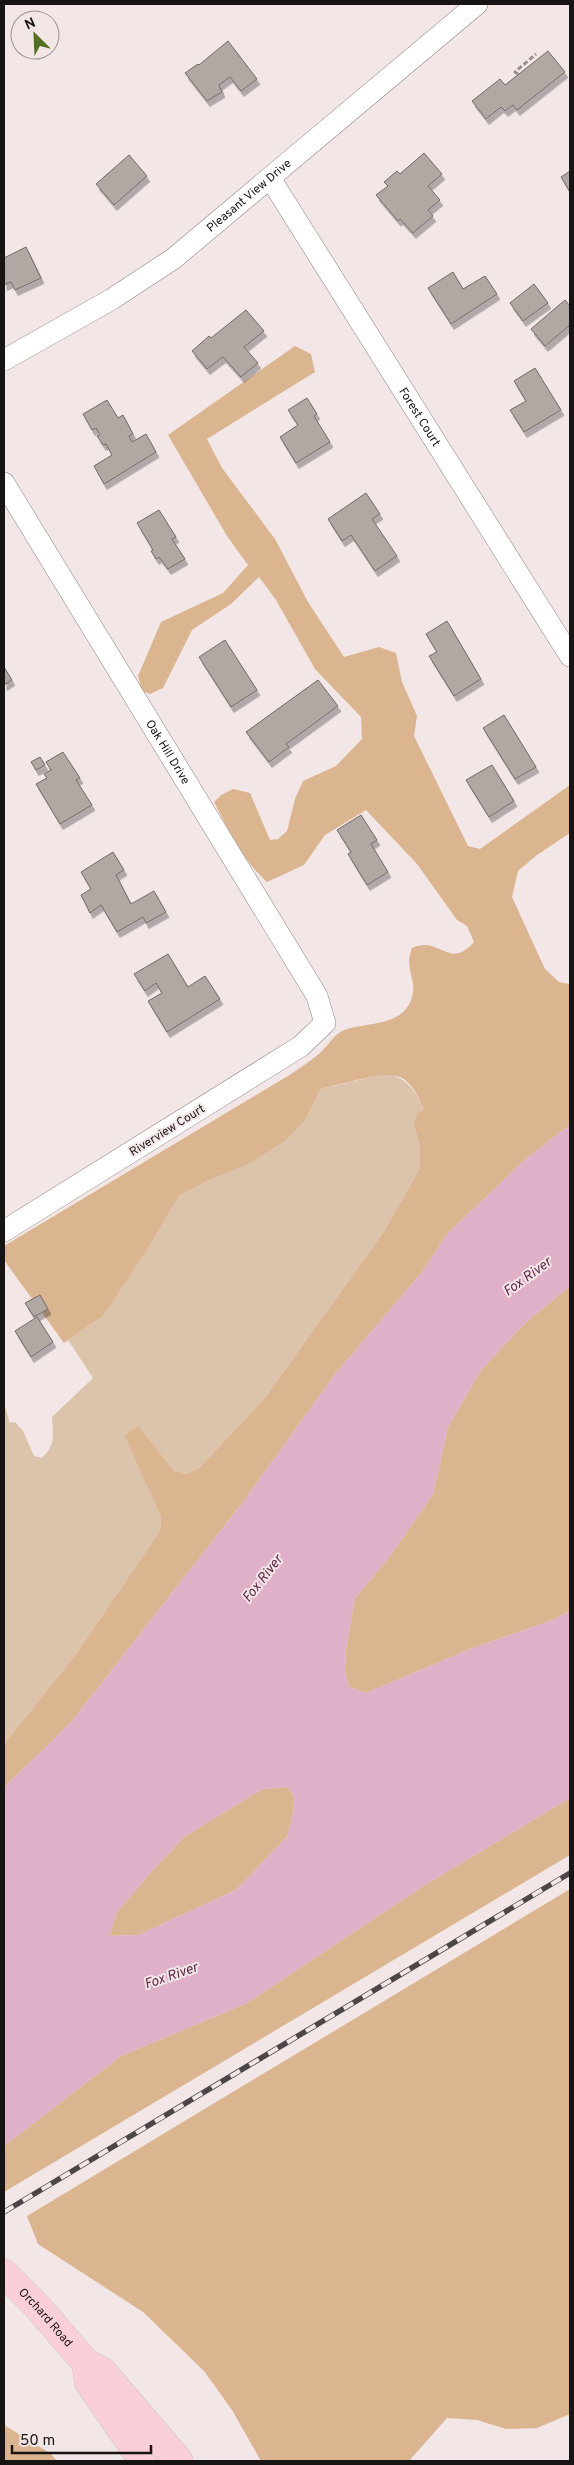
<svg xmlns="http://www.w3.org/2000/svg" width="574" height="2465" font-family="Overpass,sans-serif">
  <defs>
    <filter id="shadow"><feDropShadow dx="3" dy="5.5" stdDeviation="0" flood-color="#0004"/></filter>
  </defs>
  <rect width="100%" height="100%" fill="#f2e7e6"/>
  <!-- green -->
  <path fill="#dcc3ab" d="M 388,1073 C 408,1080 416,1091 424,1110 L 414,1126 L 420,1146 L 420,1168 L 383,1233 L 264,1399 L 199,1468 L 187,1474 L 174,1471 L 139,1428 L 150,1490 L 161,1517 L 160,1531 L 76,1654 L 4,1744 L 4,1404 L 10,1423 L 15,1422 L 23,1431 L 34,1456 L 42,1458 C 56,1444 53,1436 52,1417 L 93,1378 L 68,1340 L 104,1315 L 147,1250 L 179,1196 L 209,1180 L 305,1120 L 321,1089 Z"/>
  <!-- forest -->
  <g fill="#dab590">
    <path d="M 295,346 L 311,354 L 315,372 L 207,439 L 222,468 L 275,539 L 308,602 L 344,657 L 379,647 L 396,653 L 402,682 L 417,716 L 414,736 L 468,846 L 480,849 L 570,785 L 570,833 L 537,855 L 518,871 L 512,897 L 545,969 L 559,982 L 570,984 L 570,1125 L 526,1159 L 448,1233 L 423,1271 L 336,1373 L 243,1502 L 72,1721 L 4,1788 L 4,1744 L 76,1654 L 160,1531 L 161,1517 L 125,1436 L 131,1430 L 139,1427 L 174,1471 L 187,1474 L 199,1468 L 264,1399 L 383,1233 L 420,1168 L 420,1146 L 414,1126 L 417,1114 L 424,1110 C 410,1077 401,1070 366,1078 C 351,1081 336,1085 321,1089 L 305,1120 L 286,1140 L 250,1163 L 209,1180 L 179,1196 L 147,1250 L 104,1315 L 64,1343 L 4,1260 L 4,1246 L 291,1074 C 300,1068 310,1061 319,1054 C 327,1047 334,1034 344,1030 C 366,1022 401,1027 411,1000 C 419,980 403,970 412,948 C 439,935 449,971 474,942 L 467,926 L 457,920 L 417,864 L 366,810 L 325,835 L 304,865 L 267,882 C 242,860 229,831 214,802 L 221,795 L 233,789 L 250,793 L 270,840 L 278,839 L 287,831 L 295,799 L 303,781 L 336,766 L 362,739 L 361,717 L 315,669 L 276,600 L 259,577 L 231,604 L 192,630 L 163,688 L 150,694 L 142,691 L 138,676 L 161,622 L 223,593 L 248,565 L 227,536 L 168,435 Z"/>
    <polygon points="570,1286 570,1611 553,1620 473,1648 366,1693 349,1687 345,1671 346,1649 355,1598 391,1555 433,1494 448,1427 481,1370 525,1323"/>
    <polygon points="288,1787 294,1797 293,1813 287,1837 236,1890 138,1935 109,1936 117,1912 152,1871 184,1837 262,1789"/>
    <polygon points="570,1798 570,1855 4,2192 4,2146 121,2056 247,2003 428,1883"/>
    <polygon points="570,1889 570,2414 537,2428 506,2429 477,2420 447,2418 409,2461 261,2461 232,2410 204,2371 143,2312 38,2244 27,2216"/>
    <polygon points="4,2425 50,2453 57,2461 4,2461"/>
  </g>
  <!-- water -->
  <path fill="#e0afc8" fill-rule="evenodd" d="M 570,1125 L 570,1286 L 525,1323 L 481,1370 L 448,1427 L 433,1494 L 391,1555 L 355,1598 L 346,1649 L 345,1671 L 349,1687 L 366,1693 L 473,1648 L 553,1620 L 570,1611 L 570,1798 L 428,1883 L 247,2003 L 121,2056 L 4,2146 L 4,1788 L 72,1721 L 243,1502 L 336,1373 L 423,1271 L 448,1233 L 526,1159 ZM 288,1787 L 294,1797 L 293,1813 L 287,1837 L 236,1890 L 138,1935 L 109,1936 L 117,1912 L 152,1871 L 184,1837 L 262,1789 Z"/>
  <!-- building -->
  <g fill="#b1a8a4" stroke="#726a66" filter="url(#shadow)">
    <polygon points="228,41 257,79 241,91 230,77 219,85 222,92 207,101 185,73 198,64 199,65"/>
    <polygon points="548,51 565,72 517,110 513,105 505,111 501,107 486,119 472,101 500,79 505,85"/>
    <polygon points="424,153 442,174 428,186 440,200 428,210 433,216 413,233 400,219 398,221 376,195 388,186 384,182 397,171 400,174"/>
    <polygon points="129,155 147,176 114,205 96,184"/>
    <polygon points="570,171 570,192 561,177"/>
    <polygon points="26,247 41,278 15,290 11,282 4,285 4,258"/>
    <polygon points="453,272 463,289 485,276 497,294 451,324 428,288"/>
    <polygon points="534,284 548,303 523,321 510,303"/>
    <polygon points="565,300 570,306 570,325 545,346 531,329"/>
    <polygon points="246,310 264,331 244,347 258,363 241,377 223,357 207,369 192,351 209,336 211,338"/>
    <polygon points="535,368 561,410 524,432 510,410 526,401 514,381"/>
    <polygon points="307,398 317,414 314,416 330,442 296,463 280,437 298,425 288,410"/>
    <polygon points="107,400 118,418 123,415 133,434 129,436 132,442 146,434 156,452 104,484 94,466 112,455 106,444 103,445 97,436 100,435 96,428 92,430 83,414"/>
    <polygon points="366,493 380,514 372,519 397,556 375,571 351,535 342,541 328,519"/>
    <polygon points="159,510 176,537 172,539 185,559 168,569 159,557 156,559 151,551 153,550 137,523"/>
    <polygon points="447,621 481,679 454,696 429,656 437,652 426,634"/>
    <polygon points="225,640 257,690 231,707 199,657"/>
    <polygon points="4,667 12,680 4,685"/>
    <polygon points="318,680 338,706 286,744 289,747 269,762 246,732"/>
    <polygon points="504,715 536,767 515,779 483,728"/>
    <polygon points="63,752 80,778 76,780 92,805 60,824 36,784 47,778 44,774 51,770 46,762"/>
    <polygon points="40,757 45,765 36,770 31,762"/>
    <polygon points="492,765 514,801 489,817 466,780"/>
    <polygon points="361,815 377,840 371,844 388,872 367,885 348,854 351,852 337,830"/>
    <polygon points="113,852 124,870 116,875 131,904 154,891 166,912 146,923 143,917 117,932 101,905 90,913 81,895 91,889 81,872"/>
    <polygon points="168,954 188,987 205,976 220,999 167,1032 148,1001 162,993 156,983 145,991 134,974"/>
    <polygon points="40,1295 48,1309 34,1317 25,1303"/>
    <polygon points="37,1317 53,1342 31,1357 15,1331"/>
  </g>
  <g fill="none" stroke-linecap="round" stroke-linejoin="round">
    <!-- street casing -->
    <g stroke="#8d8382" stroke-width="22">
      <g id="street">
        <path id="s1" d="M 270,178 L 570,656"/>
        <path id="s2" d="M 4,360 L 112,299 L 173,259 L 477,4"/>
        <path id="s3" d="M 4,483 L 317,996 L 325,1023 L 301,1046 L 4,1231"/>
      </g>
    </g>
    <!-- primary casing -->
    <g stroke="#c7c7c6" stroke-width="29">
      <g id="primary">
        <path id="s4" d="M 4,2273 L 36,2305 L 86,2363 L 102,2371 L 179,2461"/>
        <polyline points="86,2363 89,2383 143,2461"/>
      </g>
    </g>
    <!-- path -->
    <polyline stroke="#98908f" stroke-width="3" stroke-dasharray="5 2.5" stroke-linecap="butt" points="518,74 515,72 536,54"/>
    <!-- street -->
    <use href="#street" stroke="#fff" stroke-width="21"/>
    <!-- primary -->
    <use href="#primary" stroke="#facfd7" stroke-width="28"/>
    <!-- rail casing -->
    <g stroke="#4c4746" stroke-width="5.5">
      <polyline id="rail" points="4,2212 570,1873"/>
    </g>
    <!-- rail -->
    <use href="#rail" stroke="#f2e7e6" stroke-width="4" stroke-dasharray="11" stroke-linecap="butt"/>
  </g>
  <g text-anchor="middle" stroke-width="4" stroke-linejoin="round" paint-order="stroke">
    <!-- street labels -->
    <g font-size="12" fill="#171413" stroke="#f2e7e6">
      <text dy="4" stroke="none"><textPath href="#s2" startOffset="296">Pleasant View Drive</textPath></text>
      <text dy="4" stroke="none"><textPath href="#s1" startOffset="282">Forest Court</textPath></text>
      <text dy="4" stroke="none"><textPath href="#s3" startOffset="315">Oak Hill Drive</textPath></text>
      <text transform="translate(167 1130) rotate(-32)" y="4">Riverview Court</text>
      <text dy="4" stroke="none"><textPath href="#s4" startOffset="61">Orchard Road</textPath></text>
    </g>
    <!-- water labels -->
    <g font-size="14" font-style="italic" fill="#5f2548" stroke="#f2e7e6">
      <text transform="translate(527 1276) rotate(-36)" y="5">Fox River</text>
      <text transform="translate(262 1578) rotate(-52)" y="5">Fox River</text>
      <text transform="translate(171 1975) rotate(-19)" y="5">Fox River</text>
    </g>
  </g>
  <!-- border -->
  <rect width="574" height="2465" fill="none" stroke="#171413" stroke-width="10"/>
  <!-- north arrow -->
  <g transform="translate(35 35) rotate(336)"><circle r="24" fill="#f2e7e6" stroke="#9a9392"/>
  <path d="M0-4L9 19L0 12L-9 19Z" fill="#536f22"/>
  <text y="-8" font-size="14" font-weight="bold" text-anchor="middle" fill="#171413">N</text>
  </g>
  <!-- scale -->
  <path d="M12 2445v8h139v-8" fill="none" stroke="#171413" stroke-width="2.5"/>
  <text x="20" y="2445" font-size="15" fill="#171413" stroke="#f2e7e6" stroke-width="4" paint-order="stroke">50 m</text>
</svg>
